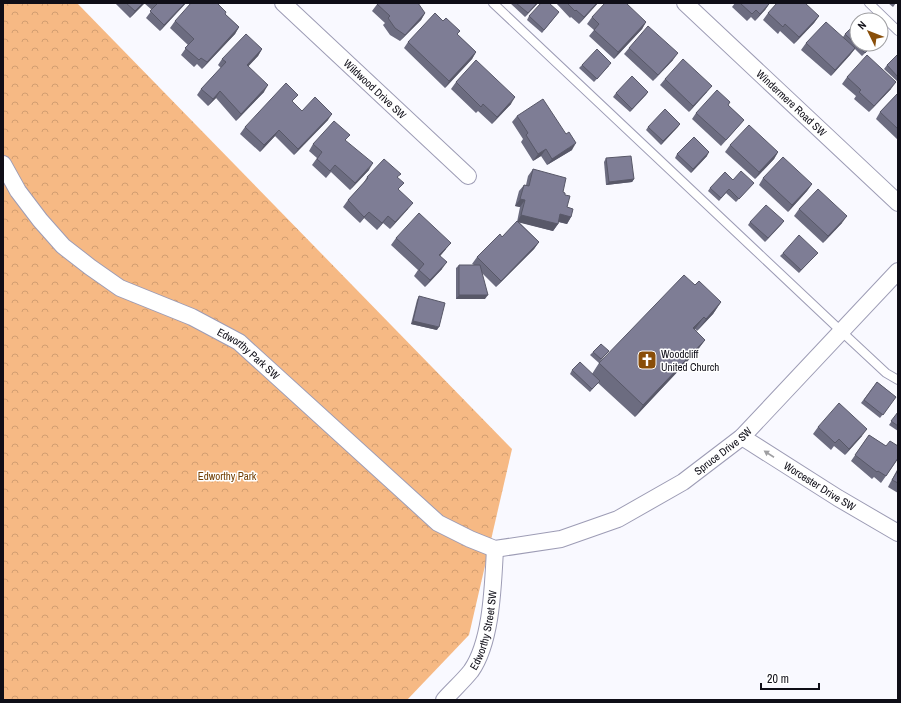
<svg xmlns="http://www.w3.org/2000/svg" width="901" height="703" font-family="'Archivo Narrow',sans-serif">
  <defs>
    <pattern id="park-crowns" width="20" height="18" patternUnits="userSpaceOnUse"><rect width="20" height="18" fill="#f6b984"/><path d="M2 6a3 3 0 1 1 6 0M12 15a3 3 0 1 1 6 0" fill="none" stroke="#d29e71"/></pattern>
  </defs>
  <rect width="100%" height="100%" fill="#f9f9ff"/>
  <!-- park -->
  <polygon fill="url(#park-crowns)" points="3,3 77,3 512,449 469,635 407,700 3,700"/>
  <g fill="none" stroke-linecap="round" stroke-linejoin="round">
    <!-- lane casing -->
    <g stroke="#9d9cb5" stroke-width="10">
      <g id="lane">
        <polyline points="493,3 842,332 886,373 898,380"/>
        <polyline points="869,3 898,31"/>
      </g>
    </g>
    <!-- street casing -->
    <g stroke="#9d9cb5" stroke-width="18">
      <g id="street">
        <path id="s1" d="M 283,3 L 468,176"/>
        <path id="s2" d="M 685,3 L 898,203"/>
        <path id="s3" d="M 3,164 L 18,191 L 40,220 L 63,246 L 90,267 L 120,288 L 192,317 L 239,342 L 438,523 L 470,539 L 495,549 L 561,539 L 618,519 L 683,482 L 742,437 L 898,271"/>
        <path id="s4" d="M 742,437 L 838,498 L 898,533"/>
        <path id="s5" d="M 444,700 C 453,690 463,681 471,671 C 492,641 493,584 495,549"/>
      </g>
    </g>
    <!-- lane -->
    <use href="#lane" stroke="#fff" stroke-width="8"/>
    <!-- street -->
    <use href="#street" stroke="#fff" stroke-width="16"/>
  </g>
  <!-- wall -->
  <g fill="#6c6c80">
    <polygon points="115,3 186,3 160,31 146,18 152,10 144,3 130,18"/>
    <polygon points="378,3 425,13 421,20 400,41 390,35 383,25 385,23 372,11"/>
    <polygon points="510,3 538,3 525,17"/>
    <polygon points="556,3 598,3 579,24 571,17 570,18"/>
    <polygon points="735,3 768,3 769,4 765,10 755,21 751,17 747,21 732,7"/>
    <polygon points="888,3 896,3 893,7"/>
    <polygon points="559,12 542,33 527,20 529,16"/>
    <polygon points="768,13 819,16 814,23 794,44 780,31 778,34 763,20"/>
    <polygon points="225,14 239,27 235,34 202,69 197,64 194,67 181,55 188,45 170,28 175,21"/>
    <polygon points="592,17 646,22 642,29 614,59 589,36 594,30 587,24"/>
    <polygon points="443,21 460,31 457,34 476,52 472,59 445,88 404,48 408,42"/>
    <polygon points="845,34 874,44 862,56 855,49 850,55 831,76 801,50 806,43 843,37"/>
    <polygon points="629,48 673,60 653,81 624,54"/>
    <polygon points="262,49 258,56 248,66 264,92 236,121 216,98 208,106 197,95 201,89 221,68 218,65 222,59"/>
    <polygon points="898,54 898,82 884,69 887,65"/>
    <polygon points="582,65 609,66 594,82 579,68"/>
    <polygon points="847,77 891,89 869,112 854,99 856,96 842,84"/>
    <polygon points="665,79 707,92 689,112 660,85"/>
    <polygon points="456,82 511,104 492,124 478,111 476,113 451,89"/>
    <polygon points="648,92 630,112 613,97 616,93"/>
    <polygon points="898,93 898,140 876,119 880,112"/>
    <polygon points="293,102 302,111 328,120 294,155 275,136 260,152 240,134 245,127"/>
    <polygon points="730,102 728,105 744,120 739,126 721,146 692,119 696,113"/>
    <polygon points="517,116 572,150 547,165 541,156 533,161 521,142 523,139 512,122"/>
    <polygon points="680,124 661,145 646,130 648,127"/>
    <polygon points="346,141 369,170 350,190 331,172 326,178 312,165 317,158 309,151 313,144"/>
    <polygon points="730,145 778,152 774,159 755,179 725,152"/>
    <polygon points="677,154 707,156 691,173 675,158"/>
    <polygon points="606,158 634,179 632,182 606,185 604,162"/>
    <polygon points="533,169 565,195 567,207 571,217 567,224 558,222 558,224 553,231 519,222 539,242 534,249 496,287 482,273 485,299 456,299 456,268 459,265 474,265 472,264 477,257 502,237 517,222 520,207 515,206 519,191 524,185 526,185 528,176"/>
    <polygon points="367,177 398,178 399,190 408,209 390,229 383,223 377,230 364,218 360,223 343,207 348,200 363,184"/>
    <polygon points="763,178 812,184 807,191 788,212 759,185"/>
    <polygon points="733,180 751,186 736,202 726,193 719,201 708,191 710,188"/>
    <polygon points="799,209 842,223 823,243 794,216"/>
    <polygon points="784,221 765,242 748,225 750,222"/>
    <polygon points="396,238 446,249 440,256 442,269 425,287 414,276 418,270 391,245"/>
    <polygon points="783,253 818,253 815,256 799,273 780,256"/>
    <polygon points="695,285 721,302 713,314 697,331 695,329 695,330 705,340 696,352 635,417 598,383 590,392 570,374 572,370 592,374 599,363"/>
    <polygon points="419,296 437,330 411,324 417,300"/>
    <polygon points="593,352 606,354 599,363 590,355"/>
    <polygon points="877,382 896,397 880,418 861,403"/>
    <polygon points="898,412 898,431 889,425"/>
    <polygon points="818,427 862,436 845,455 834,446 831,450 813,434"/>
    <polygon points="869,435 886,446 898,459 881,483 874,477 872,479 851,461"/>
    <polygon points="898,468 898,493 888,487"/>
  </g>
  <!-- shaded-wall -->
  <g fill="#585868">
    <polygon points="143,3 145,3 130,18 135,11"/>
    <polygon points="185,3 186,3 160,31 164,25"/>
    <polygon points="537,3 538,3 525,17 528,13"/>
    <polygon points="597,3 598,3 579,24 584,17"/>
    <polygon points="769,4 765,10 755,21 760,14"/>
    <polygon points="425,13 421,20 400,41 405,35"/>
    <polygon points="819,16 814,23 794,44 799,37"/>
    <polygon points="646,22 642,29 614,59 618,52"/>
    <polygon points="239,27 235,34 202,69 207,62"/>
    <polygon points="873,44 874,44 862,56 865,53"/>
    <polygon points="855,48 850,55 831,76 835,70"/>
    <polygon points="262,49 258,56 243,72 247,65"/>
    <polygon points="476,52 472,59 445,88 449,81"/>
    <polygon points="678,53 673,60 653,81 658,75"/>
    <polygon points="896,82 891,89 869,112 874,106"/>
    <polygon points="268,85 264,92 236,121 241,114"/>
    <polygon points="712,86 707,92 689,112 693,106"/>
    <polygon points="220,91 216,98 208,106 213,99"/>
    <polygon points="648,92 646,95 630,112 632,109"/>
    <polygon points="515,97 511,104 492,124 497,117"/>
    <polygon points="332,114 328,120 294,155 298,149"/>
    <polygon points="680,124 678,127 661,145 663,141"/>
    <polygon points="279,130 275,136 260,152 264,145"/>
    <polygon points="576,143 572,150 547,165 552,159"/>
    <polygon points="546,149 541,156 533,161 538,154"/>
    <polygon points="709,152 707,156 691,173 693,169"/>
    <polygon points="778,152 774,159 755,179 759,172"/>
    <polygon points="373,163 369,170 350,190 355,183"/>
    <polygon points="634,179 632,182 606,185 609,182"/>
    <polygon points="812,184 807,191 788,212 792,205"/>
    <polygon points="520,199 525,200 520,207 515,206"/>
    <polygon points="413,203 408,209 390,229 395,222"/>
    <polygon points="369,212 364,218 360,223 364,217"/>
    <polygon points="560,214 571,217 567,224 556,221"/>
    <polygon points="521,215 558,224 553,231 517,222"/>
    <polygon points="388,216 383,223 377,230 382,223"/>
    <polygon points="847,216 842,223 823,243 828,236"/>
    <polygon points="784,221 781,225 765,242 768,238"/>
    <polygon points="539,242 534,249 496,287 501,281"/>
    <polygon points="451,243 446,249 435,262 439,255"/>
    <polygon points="447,262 442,269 425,287 430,280"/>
    <polygon points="459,295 488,295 485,299 456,299"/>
    <polygon points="721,302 713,314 697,331 706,319"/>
    <polygon points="704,317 695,329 684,341 693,328"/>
    <polygon points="413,321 439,327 437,330 411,324"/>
    <polygon points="705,340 696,352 635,417 643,405"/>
    <polygon points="867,429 862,436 845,455 849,449"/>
  </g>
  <!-- building -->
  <g fill="#7e7d95" stroke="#585868">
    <polygon points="126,3 143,3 135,11"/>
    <polygon points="156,3 185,3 164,25 150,11 157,4"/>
    <polygon points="191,3 217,3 226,12 225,14 239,27 207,62 201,58 199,60 185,48 194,39 175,21"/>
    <polygon points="378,3 418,3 425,13 405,35 395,28 388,18 390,16 377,4"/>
    <polygon points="516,3 537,3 528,13"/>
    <polygon points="541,3 549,3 559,12 544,30 529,16"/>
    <polygon points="567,3 597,3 584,17 576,10 575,11"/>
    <polygon points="605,3 626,3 646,22 618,52 594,30 599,24 592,17"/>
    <polygon points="740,3 768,3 769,4 760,14 756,10 752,14"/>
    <polygon points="777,3 805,3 819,16 799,37 785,24 783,27 768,13"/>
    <polygon points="435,13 443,21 446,18 460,31 457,34 476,52 449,81 408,42"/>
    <polygon points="864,15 869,20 859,20"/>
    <polygon points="826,22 855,48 835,70 806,43"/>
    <polygon points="857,22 857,44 873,44 865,53 845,34"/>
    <polygon points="648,26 678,53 658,75 629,48"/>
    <polygon points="246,34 262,49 247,65 268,85 241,114 220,91 213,99 201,89 226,62 222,59"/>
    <polygon points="597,49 611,63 597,79 582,65"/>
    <polygon points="898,54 898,77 887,65"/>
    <polygon points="867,55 896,82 874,106 859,92 861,90 847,77"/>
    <polygon points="683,59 712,86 693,106 665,79"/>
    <polygon points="476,60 515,97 497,117 483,104 481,107 456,82"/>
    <polygon points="632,76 648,92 632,109 616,93"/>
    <polygon points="286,83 298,95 292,101 302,111 315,97 332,114 298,149 279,130 264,145 245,127"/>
    <polygon points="717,90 730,102 728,105 744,120 726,140 696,113"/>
    <polygon points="898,93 898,129 880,112"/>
    <polygon points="543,99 566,134 569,132 576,143 552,159 546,149 538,154 526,135 528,133 517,116"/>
    <polygon points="665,109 680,124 663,141 648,127"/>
    <polygon points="334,121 350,135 345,140 373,163 355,183 335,165 330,171 317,159 322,152 313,144"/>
    <polygon points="749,125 778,152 759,172 730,145"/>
    <polygon points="694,137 709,152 693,169 677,154"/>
    <polygon points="631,156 634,179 609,182 606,158"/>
    <polygon points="783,157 812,184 792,205 763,178"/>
    <polygon points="384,159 401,174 397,177 404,183 398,189 413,203 395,222 388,216 382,223 369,212 364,217 348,200 368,178 367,177"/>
    <polygon points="533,169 566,178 563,192 565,193 565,195 570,196 567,207 573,209 571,217 560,214 558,224 521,215 525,200 520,199 524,185 529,186"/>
    <polygon points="741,171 754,183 739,199 729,189 721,198 710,188 725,172 733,180"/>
    <polygon points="818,189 847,216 828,236 799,209"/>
    <polygon points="766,205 784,221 768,238 750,222"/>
    <polygon points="419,213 451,243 439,255 447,262 430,280 419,270 424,264 396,238"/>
    <polygon points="517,221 539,242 501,281 477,257 500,234 502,237"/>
    <polygon points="799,235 818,253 801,270 783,253"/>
    <polygon points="459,265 480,265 488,295 459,295"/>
    <polygon points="684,275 695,285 699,281 721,302 706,319 704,317 693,328 705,340 643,405 599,363"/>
    <polygon points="419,296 445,303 439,327 413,321"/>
    <polygon points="601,344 609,351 601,359 593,352"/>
    <polygon points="580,362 600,381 592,389 572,370"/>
    <polygon points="877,382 896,397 883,415 864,400"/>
    <polygon points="839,403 867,429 849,449 839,439 835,443 818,427"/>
    <polygon points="898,412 898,426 891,421"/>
    <polygon points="869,435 886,446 890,441 898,446 898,458 886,476 878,471 877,472 855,455"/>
    <polygon points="898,470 898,483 892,480"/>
  </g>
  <!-- one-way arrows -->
  <defs><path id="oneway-solid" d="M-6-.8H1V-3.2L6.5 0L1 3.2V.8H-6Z"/></defs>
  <use fill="#9f9fa2" href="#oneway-solid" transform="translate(769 454) rotate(-147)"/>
  <!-- icons -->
  <defs>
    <g id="church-square" transform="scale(1)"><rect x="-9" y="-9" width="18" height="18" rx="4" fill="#894e09" stroke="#fff"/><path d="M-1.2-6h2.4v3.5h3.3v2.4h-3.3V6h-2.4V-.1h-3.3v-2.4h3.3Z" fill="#fff"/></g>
  </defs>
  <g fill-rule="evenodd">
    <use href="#church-square" x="647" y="360"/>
  </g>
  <g text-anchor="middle" stroke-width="3" stroke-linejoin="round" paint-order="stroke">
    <!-- street labels -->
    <g font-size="11" fill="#0f0e17" stroke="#fff">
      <text dy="4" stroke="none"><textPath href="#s1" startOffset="126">Wildwood Drive SW</textPath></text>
      <text dy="4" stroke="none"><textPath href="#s2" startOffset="146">Windermere Road SW</textPath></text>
      <text dy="4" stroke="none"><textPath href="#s3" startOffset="318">Edworthy Park SW</textPath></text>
      <text dy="4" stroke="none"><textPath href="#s3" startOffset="888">Spruce Drive SW</textPath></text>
      <text dy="4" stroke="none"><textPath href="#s4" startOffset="92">Worcester Drive SW</textPath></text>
      <text dy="4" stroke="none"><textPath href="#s5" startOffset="83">Edworthy Street SW</textPath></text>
    </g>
    <!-- poi labels -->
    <g font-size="11" fill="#0f0e17" stroke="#fff" text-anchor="start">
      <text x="661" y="358">Woodcliff<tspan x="661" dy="13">United Church</tspan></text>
    </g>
    <!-- park labels -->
    <g font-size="11" fill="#723f03" stroke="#fff">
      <text x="227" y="480">Edworthy Park</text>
    </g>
  </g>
  <!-- border -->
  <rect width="901" height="703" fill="none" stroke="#0f0e17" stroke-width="8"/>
  <!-- north arrow -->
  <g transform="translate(869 32) rotate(313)"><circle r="19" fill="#ffffff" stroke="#9f9fa2"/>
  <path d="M0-3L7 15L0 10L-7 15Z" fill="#894e09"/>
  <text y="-6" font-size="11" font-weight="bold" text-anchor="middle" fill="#0f0e17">N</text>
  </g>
  <!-- scale -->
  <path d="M761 683v6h58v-6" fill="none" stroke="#0f0e17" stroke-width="2"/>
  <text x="767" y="683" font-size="12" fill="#0f0e17" stroke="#ffffff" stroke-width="3" paint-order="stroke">20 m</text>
</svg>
